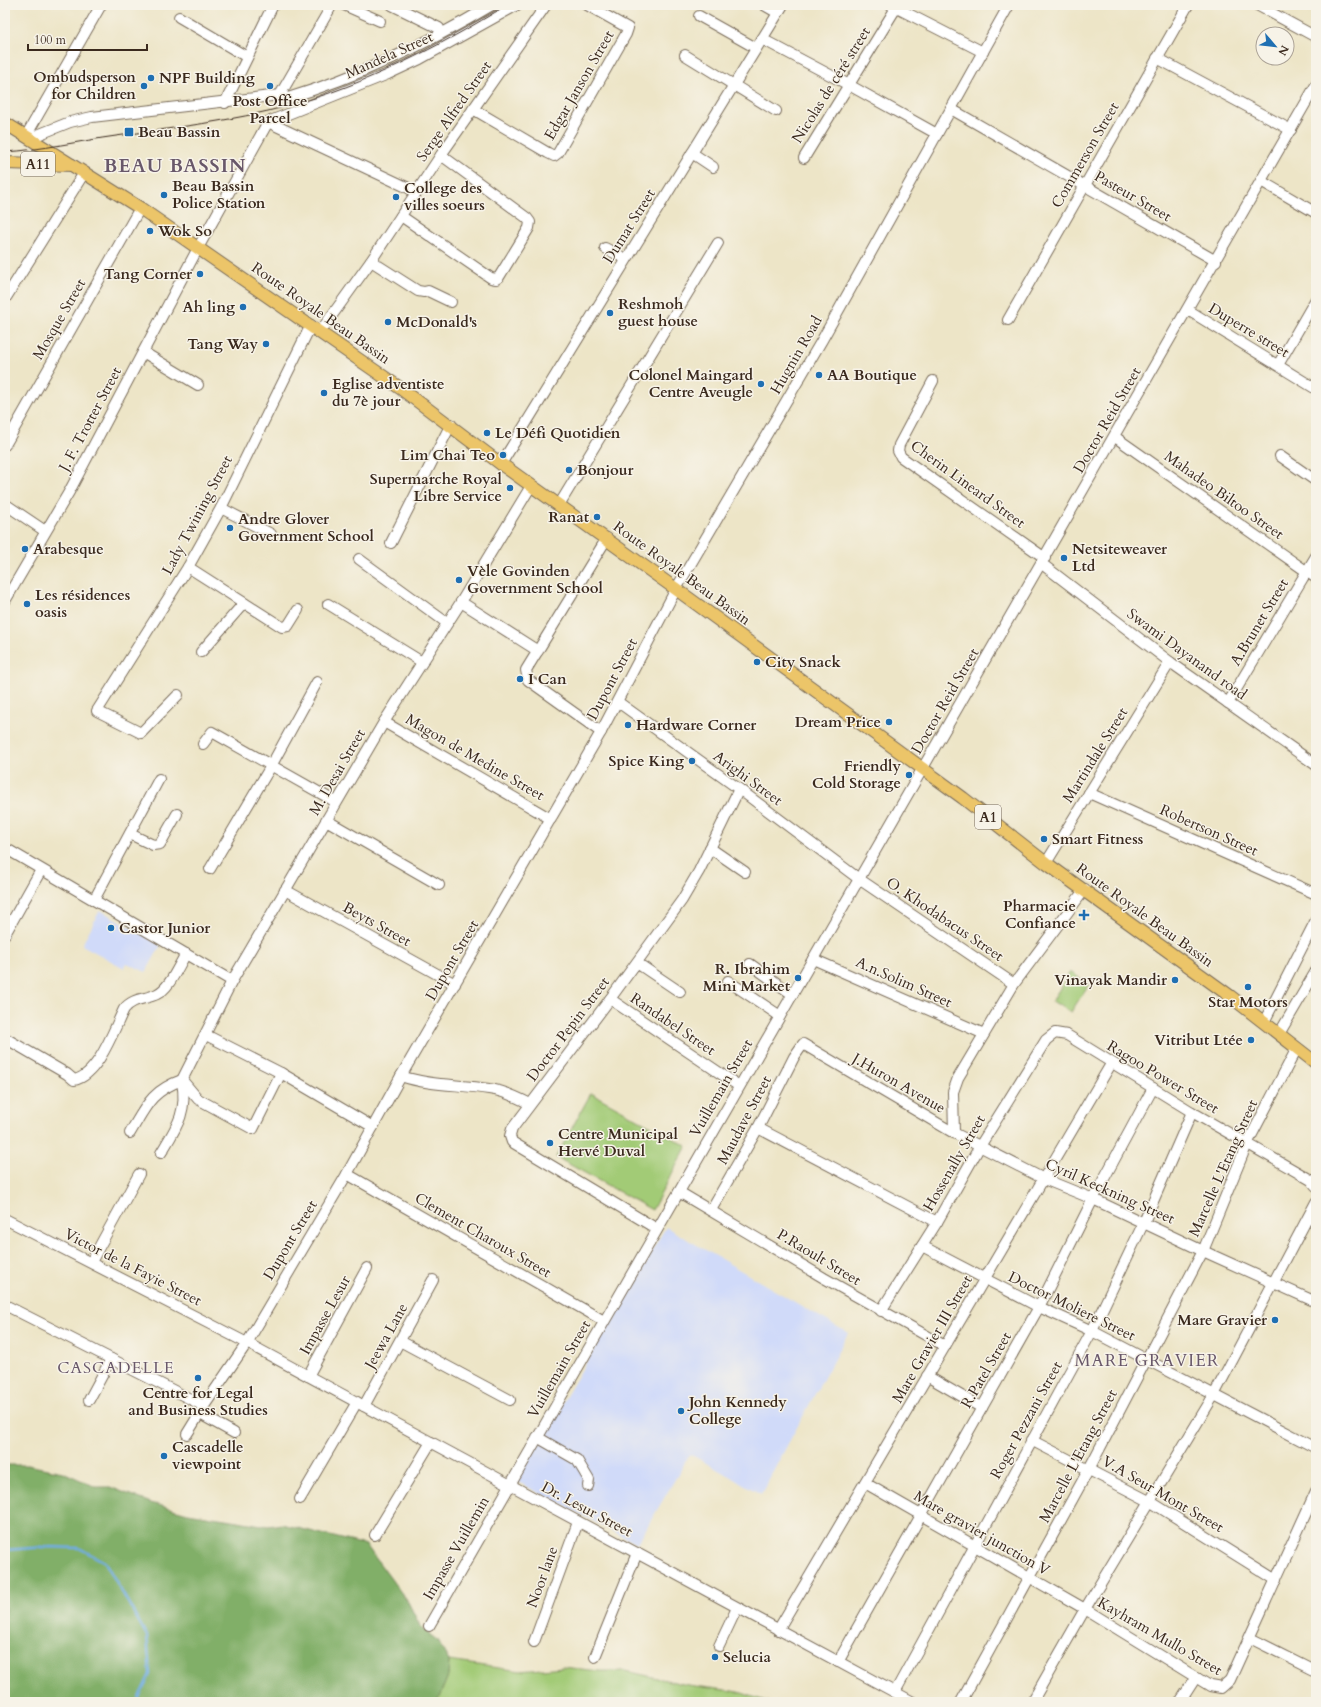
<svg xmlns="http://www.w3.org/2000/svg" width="1321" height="1707" font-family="Cardo,serif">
  <rect width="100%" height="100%" fill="#f7f3e8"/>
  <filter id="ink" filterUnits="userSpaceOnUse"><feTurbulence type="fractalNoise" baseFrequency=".025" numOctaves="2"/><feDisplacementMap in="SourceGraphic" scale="8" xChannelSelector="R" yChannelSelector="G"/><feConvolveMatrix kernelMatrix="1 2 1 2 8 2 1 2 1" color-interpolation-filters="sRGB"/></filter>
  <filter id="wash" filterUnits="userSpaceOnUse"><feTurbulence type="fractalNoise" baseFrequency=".012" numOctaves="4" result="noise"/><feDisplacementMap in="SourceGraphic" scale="16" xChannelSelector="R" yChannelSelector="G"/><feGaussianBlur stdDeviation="0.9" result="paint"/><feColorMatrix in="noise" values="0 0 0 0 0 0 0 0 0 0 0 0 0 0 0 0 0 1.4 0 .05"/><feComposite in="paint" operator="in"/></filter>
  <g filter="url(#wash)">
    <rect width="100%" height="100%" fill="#ede5c7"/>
    <!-- built -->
    <g fill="#d0daf9">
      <polygon points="100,910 161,945 146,972 127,963 124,968 82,945"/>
      <polygon points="666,1227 848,1333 761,1494 690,1454 637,1544 516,1481"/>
    </g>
    <!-- green -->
    <g fill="#a2cb76" stroke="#6e7a4a">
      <polygon points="1070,972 1089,984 1071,1012 1052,1001"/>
      <polygon points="591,1093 687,1146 652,1210 556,1157"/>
      <polygon points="449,1661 520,1671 563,1667 599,1671 626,1671 688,1685 739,1692 768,1702 437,1702 448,1676"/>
    </g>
    <!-- forest -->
    <polygon fill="#81af67" stroke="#5e6c42" points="5,1465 27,1465 63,1472 96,1487 110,1487 151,1503 188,1513 268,1526 282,1524 366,1545 408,1602 421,1628 437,1640 449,1661 448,1676 437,1702 5,1702"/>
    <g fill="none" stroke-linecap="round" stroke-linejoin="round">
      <!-- stream -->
      <polyline stroke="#71ade3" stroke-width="2.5" points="5,1550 46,1547 79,1548 105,1562 147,1636 150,1674 137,1702"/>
    </g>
  </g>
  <g filter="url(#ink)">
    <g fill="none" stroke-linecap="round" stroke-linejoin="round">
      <!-- minor casing -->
      <g stroke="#796b59" stroke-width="12">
        <g id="minor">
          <polyline points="344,5 380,21"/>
          <polyline points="392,5 439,28"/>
          <polyline points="764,5 778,13"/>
          <polyline points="891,5 983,52"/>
          <polyline points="1257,5 1316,37"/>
          <polyline points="699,16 756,48"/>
          <polyline points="179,17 247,57"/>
          <polyline points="762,39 849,85 937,134"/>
          <polyline points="685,55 776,111"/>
          <polyline points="1157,58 1291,130"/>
          <path d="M 280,95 L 288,98 C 360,76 427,44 492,5"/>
          <polyline points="280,95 332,5"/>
          <polyline points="225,103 273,5"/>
          <polyline points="473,109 548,153 554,156 558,153 626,34 628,28 587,5"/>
          <polyline points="951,109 1216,261"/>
          <polyline points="268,122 417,192"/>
          <polyline points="26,136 101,5"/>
          <polyline points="30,138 70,122 92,117 280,95"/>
          <polyline points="692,153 713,167"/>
          <polyline points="804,158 896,8"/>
          <polyline points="1261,181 1316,213"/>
          <polyline points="401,216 491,278 496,279 499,277 529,228 530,222 527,218 441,155"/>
          <polyline points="605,248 626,259"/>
          <polyline points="371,261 418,291 424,292 428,291 451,302"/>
          <polyline points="5,299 84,173"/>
          <polyline points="1188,310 1316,389"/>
          <polyline points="1008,320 1188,5"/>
          <polyline points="320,332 371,261 441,155 546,5"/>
          <polyline points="143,352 198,385"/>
          <polyline points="1278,365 1316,299"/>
          <polyline points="933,381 899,445 898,451 901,457 1045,558"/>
          <polyline points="1115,437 1316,578"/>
          <polyline points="5,445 140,208"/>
          <polyline points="1280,456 1316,481"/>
          <polyline points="501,464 783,5"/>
          <polyline points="5,504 45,531"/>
          <polyline points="559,505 718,243"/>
          <polyline points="221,508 271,534"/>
          <polyline points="391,543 451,424"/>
          <polyline points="359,559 447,623"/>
          <polyline points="1042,564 1170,662 1316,765"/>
          <polyline points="188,567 282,627 288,626 298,610"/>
          <polyline points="5,601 69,492 198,248 268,122 388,74 420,59 517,5"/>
          <polyline points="461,602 538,651"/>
          <polyline points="328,604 422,662"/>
          <polyline points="201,652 244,603"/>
          <polyline points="178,695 141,733 97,711 188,567 221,508 311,325"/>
          <polyline points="618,702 739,789 859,879 1014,984"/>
          <polyline points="1228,703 1316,556"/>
          <polyline points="384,722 551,819"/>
          <polyline points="601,732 528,680 526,670 607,538"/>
          <polyline points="203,744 212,732 336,802"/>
          <polyline points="1089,793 1316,894"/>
          <polyline points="326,820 439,885"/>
          <polyline points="130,834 153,845 160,844 177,814"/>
          <polyline points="5,848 232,981"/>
          <polyline points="710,848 745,872"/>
          <polyline points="1046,863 1170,662"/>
          <polyline points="210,869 271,766 317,682"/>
          <polyline points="285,890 455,984"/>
          <polyline points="94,900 159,779"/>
          <polyline points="5,934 41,870"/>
          <polyline points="813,959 984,1034"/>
          <polyline points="637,963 680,992"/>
          <polyline points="750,964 792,994"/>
          <polyline points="728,981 780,1016"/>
          <polyline points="610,999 739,1086"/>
          <polyline points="1264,1022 1316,920"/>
          <polyline points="1279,1034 1316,971"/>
          <path d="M 5,1038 L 67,1074 L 74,1080 C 98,1076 114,1029 124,1009 C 134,997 145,1000 157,994 C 170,988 178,966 186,954"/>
          <polyline points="281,1073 373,1127"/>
          <path d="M 401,1076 C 430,1086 459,1084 489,1089 C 504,1091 517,1097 530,1104"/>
          <polyline points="182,1080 232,981 384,722 461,602 531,486"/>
          <polyline points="182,1080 198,1099 253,1129 281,1073 206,1035"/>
          <polyline points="758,1128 937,1222"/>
          <path d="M 130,1133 C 146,1106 151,1091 182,1080"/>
          <polyline points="954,1133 953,1092 958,1078 1014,984 1085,889"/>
          <path d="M 161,1153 C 176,1128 188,1112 182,1082"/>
          <polyline points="347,1174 604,1321"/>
          <polyline points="679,1192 824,1278 945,1346"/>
          <polyline points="711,1210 758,1128 794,1057 803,1044 954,1133 1044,1179 1093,1199 1203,1251 1316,1302"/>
          <polyline points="5,1219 247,1343 913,1702"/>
          <polyline points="657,1229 512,1142 510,1136 512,1129 610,999 682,900 699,871 739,789"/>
          <polyline points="922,1246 1039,1307 1092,1331 1316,1448"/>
          <polyline points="91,1262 139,1174"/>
          <polyline points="5,1305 204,1406 247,1343 347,1174 401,1076 601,732 676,589 822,340 1009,5"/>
          <polyline points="881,1311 937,1222 980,1146 1046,1040 1055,1033 1067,1035 1192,1112 1311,1180 1316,1186"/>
          <polyline points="400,1341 510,1400"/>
          <polyline points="308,1376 367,1268"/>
          <polyline points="927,1376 982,1408"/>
          <polyline points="89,1400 111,1359"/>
          <polyline points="364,1406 433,1280"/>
          <polyline points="200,1414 234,1433"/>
          <polyline points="187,1434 203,1408"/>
          <polyline points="537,1437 577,1460 589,1480 588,1486"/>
          <polyline points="1031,1440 1151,1502 1276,1580"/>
          <polyline points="865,1483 1085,1609 1210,1686 1221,1688 1230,1680 1316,1491"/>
          <polyline points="300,1499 357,1402"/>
          <polyline points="375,1535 431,1442"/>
          <path d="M 429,1626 C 724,1112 1022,600 1316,85"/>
          <polyline points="778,1630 1111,1064"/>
          <polyline points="1250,1638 1316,1671"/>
          <polyline points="534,1642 578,1522"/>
          <polyline points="719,1646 737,1608"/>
          <polyline points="595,1657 637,1553"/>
          <polyline points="838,1662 1039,1307 1093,1199 1153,1088"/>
          <polyline points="895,1692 1092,1331 1144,1222 1192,1112"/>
          <polyline points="961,1702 1089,1469 1203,1251 1247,1144 1297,1048"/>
          <polyline points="1032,1702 1085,1609 1214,1395 1316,1202"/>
          <polyline points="1180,1702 1196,1677"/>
        </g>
      </g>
      <!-- major casing -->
      <g stroke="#796b59" stroke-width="14">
        <g id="major">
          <polyline points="5,123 140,208 400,388 501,464 676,589 963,798 1046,863 1230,996 1316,1063"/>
          <polyline points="5,163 72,165"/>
        </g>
      </g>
      <!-- minor -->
      <use href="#minor" stroke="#fff" stroke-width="10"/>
      <!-- major -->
      <use href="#major" stroke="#ecc569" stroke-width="12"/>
      <!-- tram -->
      <path stroke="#3b2a1e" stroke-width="1" d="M 5,152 C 42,150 79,141 116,136 C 173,128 232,121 288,106 C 365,85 439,47 507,5"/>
    </g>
  </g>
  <!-- markers -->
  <g fill="#1f6fb2" stroke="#f7f3e8" stroke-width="1.5">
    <circle cx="151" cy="78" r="4"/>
    <circle cx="144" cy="86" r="4"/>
    <circle cx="270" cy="86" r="4"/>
    <rect x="124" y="127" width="10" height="10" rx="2"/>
    <circle cx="164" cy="195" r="4"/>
    <circle cx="396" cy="197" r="4"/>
    <circle cx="150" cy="231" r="4"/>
    <circle cx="200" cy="274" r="4"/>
    <circle cx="243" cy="307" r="4"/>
    <circle cx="610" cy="313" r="4"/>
    <circle cx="388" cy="322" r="4"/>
    <circle cx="266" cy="344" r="4"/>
    <circle cx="819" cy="375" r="4"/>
    <circle cx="761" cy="384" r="4"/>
    <circle cx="324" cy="393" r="4"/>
    <circle cx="487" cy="433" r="4"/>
    <circle cx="503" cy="455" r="4"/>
    <circle cx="569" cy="470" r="4"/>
    <circle cx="510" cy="488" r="4"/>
    <circle cx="597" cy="517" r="4"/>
    <circle cx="230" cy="528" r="4"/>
    <circle cx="25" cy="549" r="4"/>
    <circle cx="1064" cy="558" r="4"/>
    <circle cx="459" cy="580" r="4"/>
    <circle cx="27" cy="604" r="4"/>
    <circle cx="757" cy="662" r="4"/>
    <circle cx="520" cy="679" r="4"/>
    <circle cx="889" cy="722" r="4"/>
    <circle cx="628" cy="725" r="4"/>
    <circle cx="692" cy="761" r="4"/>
    <circle cx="909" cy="775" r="4"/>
    <circle cx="1044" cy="839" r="4"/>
    <path d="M1082 909h4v4h4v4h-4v4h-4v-4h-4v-4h4z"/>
    <circle cx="111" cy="928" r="4"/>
    <circle cx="798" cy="978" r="4"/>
    <circle cx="1175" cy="980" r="4"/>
    <circle cx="1248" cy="987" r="4"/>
    <circle cx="1251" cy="1040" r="4"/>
    <circle cx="550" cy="1143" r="4"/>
    <circle cx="1275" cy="1320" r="4"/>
    <circle cx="198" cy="1378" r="4"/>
    <circle cx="681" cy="1411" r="4"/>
    <circle cx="164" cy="1456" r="4"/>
    <circle cx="715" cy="1657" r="4"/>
  </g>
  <g text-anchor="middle" stroke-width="3" stroke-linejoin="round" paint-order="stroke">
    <!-- shield labels -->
    <g fill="#f7f3e8" stroke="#73665b" stroke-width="1">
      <rect x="21" y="152" width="34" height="24" rx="3"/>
      <rect x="975" y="805" width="26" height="24" rx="3"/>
    </g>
    <g font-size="14" font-weight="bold" fill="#3b2a1e">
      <text x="38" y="169">A11</text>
      <text x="988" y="822">A1</text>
    </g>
    <!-- street labels -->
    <g font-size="15" fill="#3b2a1e" stroke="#f7f3e8">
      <text transform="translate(389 55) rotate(-24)" y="5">Mandela Street</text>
      <text transform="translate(579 85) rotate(-60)" y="5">Edgar Janson Street</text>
      <text transform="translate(831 85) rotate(-58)" y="5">Nicolas de céré street</text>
      <text transform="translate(454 111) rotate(-55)" y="5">Serge Alfred Street</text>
      <text transform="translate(1085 155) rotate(-60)" y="5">Commerson Street</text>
      <text transform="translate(1133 196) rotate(30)" y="5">Pasteur Street</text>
      <text transform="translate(629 226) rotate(-58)" y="5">Dumat Street</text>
      <text transform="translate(321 313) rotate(35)" y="5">Route Royale Beau Bassin</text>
      <text transform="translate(59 319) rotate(-60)" y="5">Mosque Street</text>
      <text transform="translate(1249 330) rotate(31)" y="5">Duperre street</text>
      <text transform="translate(796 355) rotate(-60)" y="5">Hugnin Road</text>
      <text transform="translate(90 419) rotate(-62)" y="5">J. F. Trotter Street</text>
      <text transform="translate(1107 420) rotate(-60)" y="5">Doctor Reid Street</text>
      <text transform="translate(968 484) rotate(36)" y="5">Cherin Lineard Street</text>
      <text transform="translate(1224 495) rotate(35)" y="5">Mahadeo Biltoo Street</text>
      <text transform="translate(197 515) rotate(-62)" y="5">Lady Twining Street</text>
      <text transform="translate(682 573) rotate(36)" y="5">Route Royale Beau Bassin</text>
      <text transform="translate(1259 622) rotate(-59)" y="5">A.Brunet Street</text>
      <text transform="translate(1187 654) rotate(36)" y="5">Swami Dayanand road</text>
      <text transform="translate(612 679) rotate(-62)" y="5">Dupont Street</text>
      <text transform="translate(945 701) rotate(-60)" y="5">Doctor Reid Street</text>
      <text transform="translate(1095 755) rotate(-58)" y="5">Martindale Street</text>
      <text transform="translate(475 757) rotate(30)" y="5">Magon de Medine Street</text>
      <text transform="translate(337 772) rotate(-60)" y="5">M. Desai Street</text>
      <text transform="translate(748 778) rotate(36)" y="5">Arighi Street</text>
      <text transform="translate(1209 830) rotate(24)" y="5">Robertson Street</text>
      <text transform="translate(1145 915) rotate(36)" y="5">Route Royale Beau Bassin</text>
      <text transform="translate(945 919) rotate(34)" y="5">O. Khodabacus Street</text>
      <text transform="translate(377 924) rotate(29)" y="5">Beyts Street</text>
      <text transform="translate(452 960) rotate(-60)" y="5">Dupont Street</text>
      <text transform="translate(904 982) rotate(24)" y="5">A.n.Solim Street</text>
      <text transform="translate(673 1024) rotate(34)" y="5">Randabel Street</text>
      <text transform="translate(568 1029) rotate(-53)" y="5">Doctor Pepin Street</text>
      <text transform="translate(1163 1077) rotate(31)" y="5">Ragoo Power Street</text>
      <text transform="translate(899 1083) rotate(30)" y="5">J.Huron Avenue</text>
      <text transform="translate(721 1088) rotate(-60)" y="5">Vuillemain Street</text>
      <text transform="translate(744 1120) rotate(-62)" y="5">Maudave Street</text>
      <text transform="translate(954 1163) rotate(-60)" y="5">Hossenally Street</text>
      <text transform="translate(1223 1168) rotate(-66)" y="5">Marcelle L'Etang Street</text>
      <text transform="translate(1110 1191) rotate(24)" y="5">Cyril Keckning Street</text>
      <text transform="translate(483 1235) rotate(30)" y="5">Clement Charoux Street</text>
      <text transform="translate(290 1240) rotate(-59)" y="5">Dupont Street</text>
      <text transform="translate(819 1257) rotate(31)" y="5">P.Raoult Street</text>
      <text transform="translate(133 1267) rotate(27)" y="5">Victor de la Fayie Street</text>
      <text transform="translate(1072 1306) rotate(26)" y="5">Doctor Moliere Street</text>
      <text transform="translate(325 1315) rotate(-61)" y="5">Impasse Lesur</text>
      <text transform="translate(386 1336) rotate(-61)" y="5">Jeewa Lane</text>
      <text transform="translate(932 1339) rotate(-60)" y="5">Mare Gravier III Street</text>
      <text transform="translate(559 1369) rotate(-60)" y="5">Vuillemain Street</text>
      <text transform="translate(986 1370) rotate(-60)" y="5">R.Patel Street</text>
      <text transform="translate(1026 1420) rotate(-61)" y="5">Roger Pezzani Street</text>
      <text transform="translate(1078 1456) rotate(-62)" y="5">Marcelle L'Etang Street</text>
      <text transform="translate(1163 1494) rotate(30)" y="5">V.A Seur Mont Street</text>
      <text transform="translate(587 1509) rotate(28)" y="5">Dr. Lesur Street</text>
      <text transform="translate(982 1533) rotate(30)" y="5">Mare gravier junction V</text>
      <text transform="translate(456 1548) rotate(-60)" y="5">Impasse Vuillemin</text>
      <text transform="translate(542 1577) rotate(-70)" y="5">Noor lane</text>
      <text transform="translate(1160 1636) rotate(30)" y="5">Kayhram Mullo Street</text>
    </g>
    <!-- poi labels -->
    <g font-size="15" font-weight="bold" fill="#3b2a1e" stroke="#f7f3e8" text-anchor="start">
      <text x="136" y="82" text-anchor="end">Ombudsperson<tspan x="136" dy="17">for Children</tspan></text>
      <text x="159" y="83">NPF Building</text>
      <text x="270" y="106" text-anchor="middle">Post Office<tspan x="270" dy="17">Parcel</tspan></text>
      <text x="138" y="137">Beau Bassin</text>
      <text x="172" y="191">Beau Bassin<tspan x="172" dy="17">Police Station</tspan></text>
      <text x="404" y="193">College des<tspan x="404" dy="17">villes soeurs</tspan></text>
      <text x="158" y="236">Wok So</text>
      <text x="192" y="279" text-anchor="end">Tang Corner</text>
      <text x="618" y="309">Reshmoh<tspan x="618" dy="17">guest house</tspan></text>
      <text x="235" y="312" text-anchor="end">Ah ling</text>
      <text x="396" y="327">McDonald's</text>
      <text x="258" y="349" text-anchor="end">Tang Way</text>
      <text x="753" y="380" text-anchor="end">Colonel Maingard<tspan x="753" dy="17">Centre Aveugle</tspan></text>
      <text x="827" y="380">AA Boutique</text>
      <text x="332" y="389">Eglise adventiste<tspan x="332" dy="17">du 7è jour</tspan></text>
      <text x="495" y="438">Le Défi Quotidien</text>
      <text x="495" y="460" text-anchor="end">Lim Chai Teo</text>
      <text x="577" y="475">Bonjour</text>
      <text x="502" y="484" text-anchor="end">Supermarche Royal<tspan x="502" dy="17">Libre Service</tspan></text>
      <text x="589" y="522" text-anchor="end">Ranat</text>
      <text x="238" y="524">Andre Glover<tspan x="238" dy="17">Government School</tspan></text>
      <text x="33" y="554">Arabesque</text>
      <text x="1072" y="554">Netsiteweaver<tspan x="1072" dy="17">Ltd</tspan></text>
      <text x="467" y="576">Vèle Govinden<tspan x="467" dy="17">Government School</tspan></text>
      <text x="35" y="600">Les résidences<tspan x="35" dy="17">oasis</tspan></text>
      <text x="765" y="667">City Snack</text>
      <text x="528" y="684">I Can</text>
      <text x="881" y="727" text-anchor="end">Dream Price</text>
      <text x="636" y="730">Hardware Corner</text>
      <text x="684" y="766" text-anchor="end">Spice King</text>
      <text x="901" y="771" text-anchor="end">Friendly<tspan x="901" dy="17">Cold Storage</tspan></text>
      <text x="1052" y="844">Smart Fitness</text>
      <text x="1076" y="911" text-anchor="end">Pharmacie<tspan x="1076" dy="17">Confiance</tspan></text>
      <text x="119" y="933">Castor Junior</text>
      <text x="790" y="974" text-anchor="end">R. Ibrahim<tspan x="790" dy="17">Mini Market</tspan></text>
      <text x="1167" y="985" text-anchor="end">Vinayak Mandir</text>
      <text x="1248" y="1007" text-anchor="middle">Star Motors</text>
      <text x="1243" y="1045" text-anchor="end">Vitribut Ltée</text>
      <text x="558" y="1139">Centre Municipal<tspan x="558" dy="17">Hervé Duval</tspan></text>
      <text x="1267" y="1325" text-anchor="end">Mare Gravier</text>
      <text x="198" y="1398" text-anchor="middle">Centre for Legal<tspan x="198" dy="17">and Business Studies</tspan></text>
      <text x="689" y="1407">John Kennedy<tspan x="689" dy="17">College</tspan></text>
      <text x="172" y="1452">Cascadelle<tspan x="172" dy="17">viewpoint</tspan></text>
      <text x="723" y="1662">Selucia</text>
    </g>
    <!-- neighbourhood labels -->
    <g font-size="16" letter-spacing="1" fill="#69586a" stroke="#f7f3e8">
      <text x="116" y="1373">CASCADELLE</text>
    </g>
    <!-- quarter labels -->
    <g font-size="17" letter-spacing="1" fill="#69586a" stroke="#f7f3e8">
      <text x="1147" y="1366">MARE GRAVIER</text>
    </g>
    <!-- district labels -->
    <g font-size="19" font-weight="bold" letter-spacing="1" fill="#69586a" stroke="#f7f3e8">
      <text x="175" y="172">BEAU BASSIN</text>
    </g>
  </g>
  <!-- margin -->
  <rect width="1321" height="1707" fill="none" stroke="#f7f3e8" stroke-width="20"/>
  <!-- north arrow -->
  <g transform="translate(1275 46) rotate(118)"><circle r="19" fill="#f7f3e8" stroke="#aca397"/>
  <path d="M0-3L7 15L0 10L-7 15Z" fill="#1f6fb2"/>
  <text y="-6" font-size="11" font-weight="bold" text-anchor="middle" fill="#3b2a1e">N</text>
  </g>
  <!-- scale -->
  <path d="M28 44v6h119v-6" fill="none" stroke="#3b2a1e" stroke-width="2"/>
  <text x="34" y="44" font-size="12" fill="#3b2a1e" stroke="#f7f3e8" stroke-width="3" paint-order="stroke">100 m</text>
</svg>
